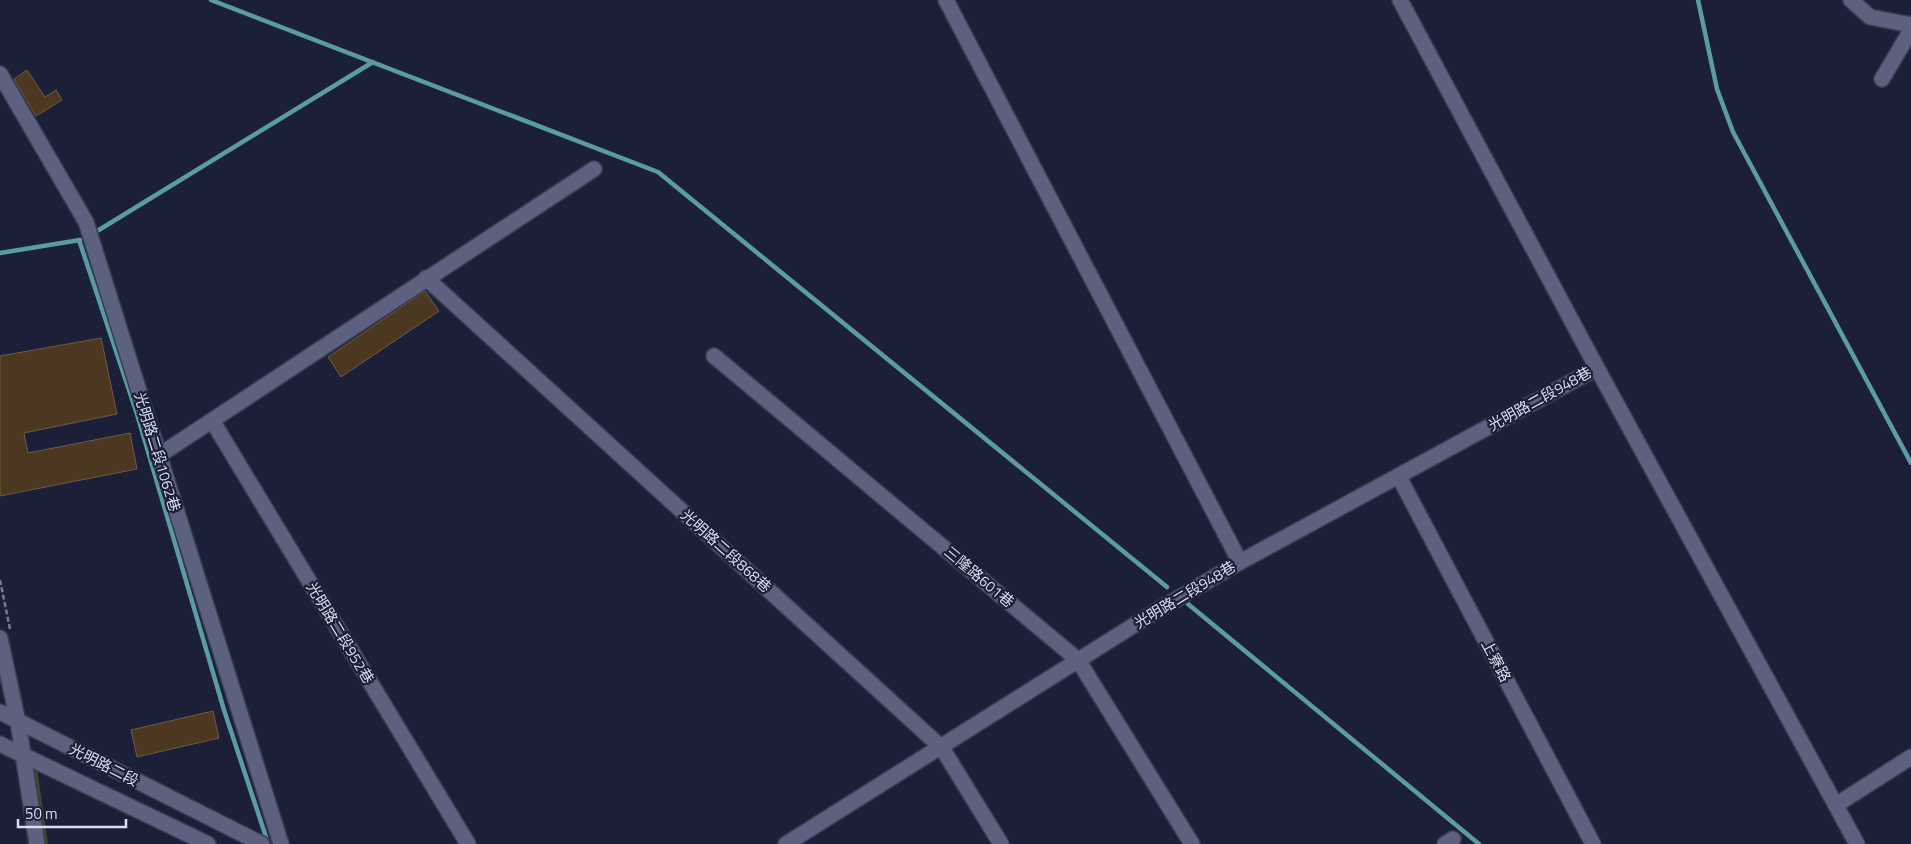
<svg xmlns="http://www.w3.org/2000/svg" width="1911" height="844" font-family="'Titillium Web','Noto Sans TC',sans-serif">
  <rect width="100%" height="100%" fill="#1b1f37"/>
  <!-- green -->
  <polygon fill="#3b4d20" points="23,755 36,761 48,844 35,844"/>
  <g fill="none" stroke-linecap="round" stroke-linejoin="round">
    <!-- stream -->
    <g stroke="#5b9ca4" stroke-width="4.5">
      <polyline points="211,0 658,172 1167,587"/>
      <polyline points="1698,0 1717,89 1733,132 1911,463"/>
      <polyline points="94,233 373,62"/>
      <polyline points="79,240 137,414 224,710 268,843"/>
      <polyline points="0,253 80,240"/>
      <polyline points="1188,604 1479,844"/>
    </g>
  </g>
  <!-- building -->
  <g fill="#4c3821" stroke="#715b43">
    <polygon points="27,70 45,97 56,90 62,100 36,116 14,79"/>
    <polygon points="425,291 439,311 341,377 328,357"/>
    <polygon points="101,338 117,414 24,433 28,453 130,433 137,469 0,496 0,356"/>
    <polygon points="213,711 219,738 137,757 131,730"/>
  </g>
  <g fill="none" stroke-linecap="round" stroke-linejoin="round">
    <!-- minor casing -->
    <g stroke="#393b50" stroke-width="18">
      <g id="minor">
        <polyline points="946,0 1240,562"/>
        <polyline points="1400,0 1597,368 1857,844"/>
        <polyline points="1851,0 1870,17 1911,25"/>
        <polyline points="0,74 86,222 281,844"/>
        <polyline points="1882,79 1911,30"/>
        <polyline points="426,278 942,748 1001,844"/>
        <polyline points="714,356 1078,660 1192,844"/>
        <polyline points="213,422 468,844"/>
        <polyline points="158,456 594,169"/>
        <polyline points="1399,477 1593,844"/>
        <polyline points="0,638 18,722 37,844"/>
        <polyline points="0,712 262,844"/>
        <polyline points="0,744 208,844"/>
        <polyline points="1836,805 1911,757"/>
        <polyline points="786,844 1158,610 1240,562 1597,368"/>
        <polyline points="1445,844 1453,839"/>
      </g>
    </g>
    <!-- path -->
    <polyline stroke="#797d92" stroke-width="2.5" stroke-dasharray="5 2.5" stroke-linecap="butt" points="0,580 10,629"/>
    <!-- minor -->
    <use href="#minor" stroke="#5b617e" stroke-width="15"/>
  </g>
  <g text-anchor="middle" stroke-width="4.5" stroke-linejoin="round" paint-order="stroke">
    <!-- street labels -->
    <g font-size="15" fill="#dadeef" stroke="#1b1f37">
      <text transform="translate(1540 399) rotate(-29)" y="5">光明路二段948巷</text>
      <text transform="translate(157 452) rotate(73)" y="5">光明路二段1062巷</text>
      <text transform="translate(726 551) rotate(42)" y="5">光明路二段868巷</text>
      <text transform="translate(979 577) rotate(40)" y="5">三隆路601巷</text>
      <text transform="translate(1185 595) rotate(-31)" y="5">光明路二段948巷</text>
      <text transform="translate(340 633) rotate(59)" y="5">光明路二段952巷</text>
      <text transform="translate(1496 661) rotate(62)" y="5">上寮路</text>
      <text transform="translate(104 765) rotate(27)" y="5">光明路二段</text>
    </g>
  </g>
  <!-- scale -->
  <path d="M18 819v8h108v-8" fill="none" stroke="#dadeef" stroke-width="2.5"/>
  <text x="25" y="819" font-size="15" fill="#dadeef" stroke="#1b1f37" stroke-width="4" paint-order="stroke">50 m</text>
</svg>
